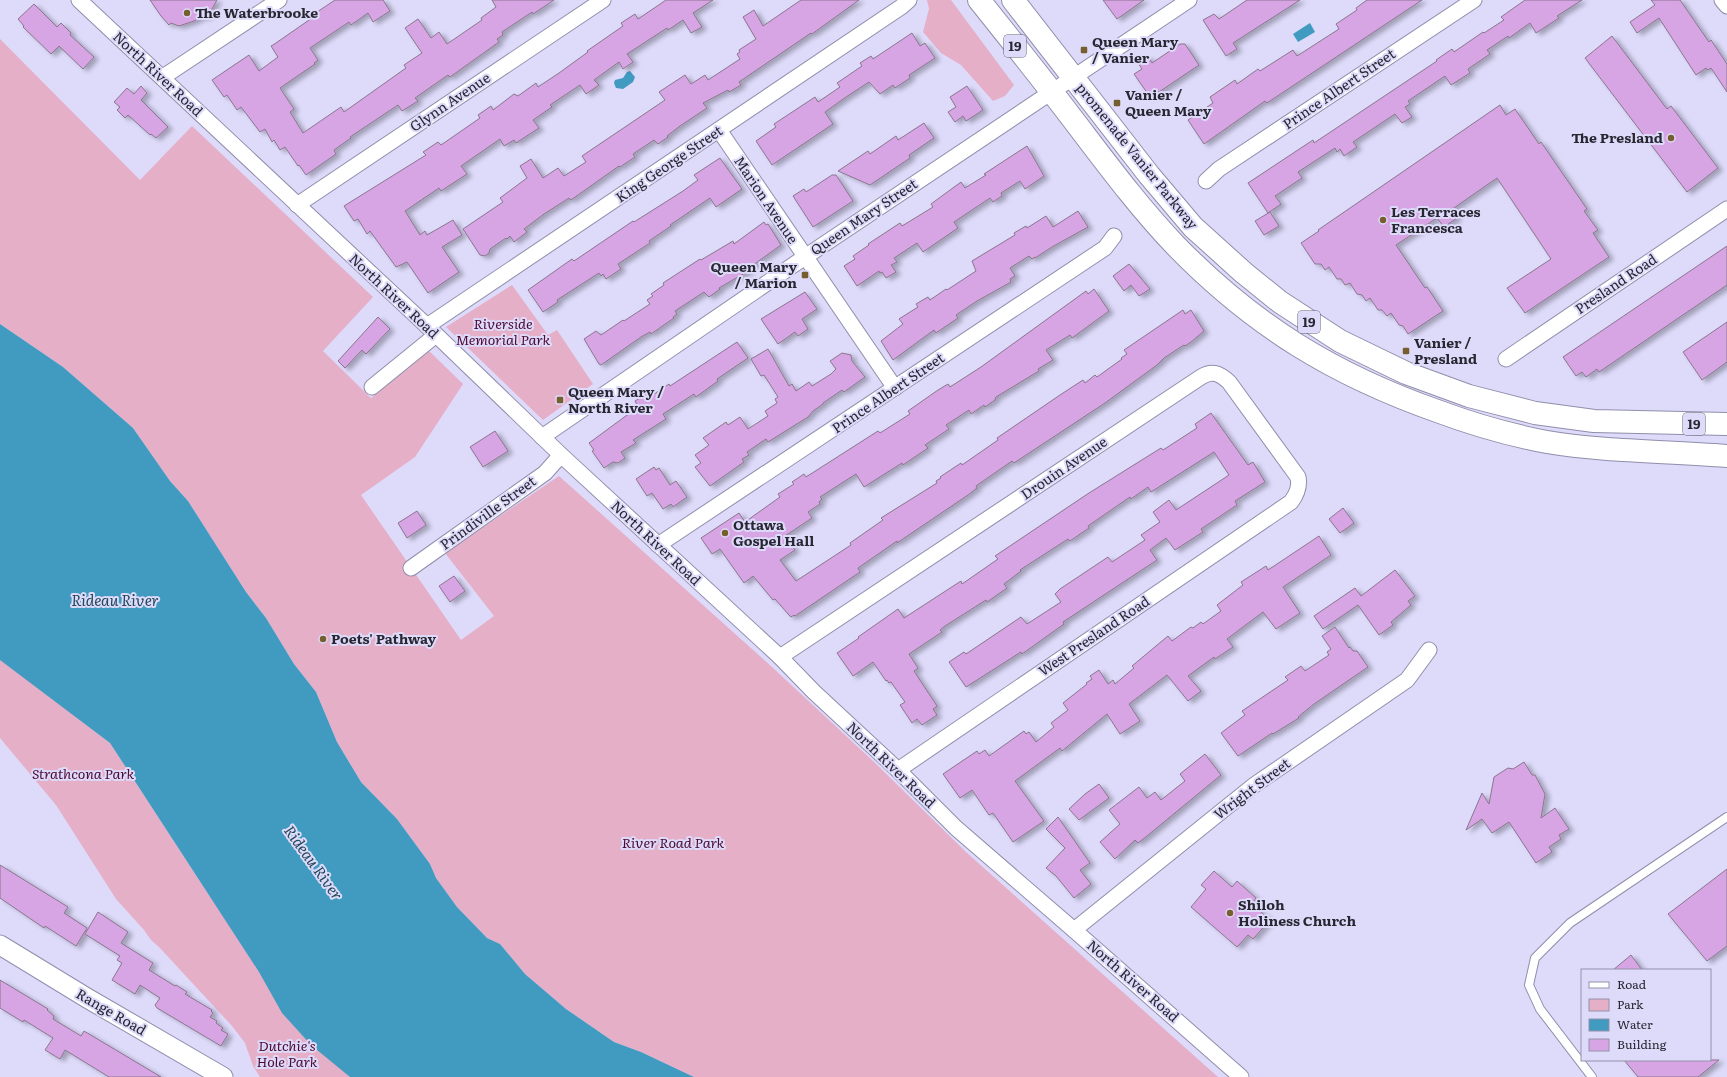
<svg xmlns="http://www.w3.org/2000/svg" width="1727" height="1077" font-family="Literata,serif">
  <defs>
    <filter id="shadow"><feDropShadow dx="4.5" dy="2.5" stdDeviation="2" flood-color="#0004"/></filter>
  </defs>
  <rect width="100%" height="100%" fill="#dddafa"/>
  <!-- green -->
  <g fill="#e6afc8">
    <polygon points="927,0 951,0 1014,85 1005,96 993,101 961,65 941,53 923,32 929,9"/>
    <polygon points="0,39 140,180 192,126 373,297 323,351 371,398 427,349 463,384 415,457 361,495 461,640 494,616 445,553 559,476 772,667 872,760 966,852 1218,1077 694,1077 641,1052 614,1042 566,1009 525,974 500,944 487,938 457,907 436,878 430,864 397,819 361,782 337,742 316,692 294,664 266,618 246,592 188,501 170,481 133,428 63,367 0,324"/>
    <polygon points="512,285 548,335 557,330 593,384 543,420 446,327"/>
    <polygon points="0,659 110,743 207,892 299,1029 350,1077 260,1077 253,1066 245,1043 232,1026 159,947 151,940 144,930 116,899 56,805 0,738"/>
  </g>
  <!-- water -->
  <g fill="#419bc0">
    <polygon points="1310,23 1315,32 1298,42 1293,34"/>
    <polygon points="630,71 635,77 633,82 623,89 616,88 614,83 615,80 623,78 627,72"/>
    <polygon points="0,324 63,367 133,428 170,481 188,501 246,592 266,618 294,664 316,692 337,742 361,782 397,819 430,864 436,878 457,907 487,938 500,944 525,974 566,1009 614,1042 641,1052 694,1077 350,1077 311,1045 282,1013 259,972 110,743 0,660"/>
  </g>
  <!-- building -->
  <g fill="#d7a5e3" stroke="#8a768e" filter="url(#shadow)">
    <polygon points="150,0 217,0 208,16 201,17 194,21 179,26 171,23 169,25 161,16"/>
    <polygon points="335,0 383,0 390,11 373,22 368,13 351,25 349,22 310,48 318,60 314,63 315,64 280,88 294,109 290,112 303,133 341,107 344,112 406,68 404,65 422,53 405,28 418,19 431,38 439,32 447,44 482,20 481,18 496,7 492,0 554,0 533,14 532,12 502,32 503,35 497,39 499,42 450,77 448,75 415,98 418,101 402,111 398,105 350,137 351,138 334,150 336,154 306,175 299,165 298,166 285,147 280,150 274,140 272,142 265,129 260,132 241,107 237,110 227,95 224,97 212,80 249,55 259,71 278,57 271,46 273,45 312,18 311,16"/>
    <polygon points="666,0 713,0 693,13 702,27 691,33 683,20 668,30 667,28 627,54 633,62 623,69 619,62 594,80 599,85 586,94 580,85 550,105 552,107 533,120 539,128 516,143 514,140 504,146 500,139 461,166 467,174 441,191 439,188 405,211 420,235 425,231 427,235 453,220 462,235 442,247 459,272 428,293 407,262 396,267 370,231 367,234 358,219 354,221 344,206 426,155 423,152 438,142 441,145 480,118 478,115 491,106 493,110 514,94 518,96 536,83 538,87 559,73 588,52 587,51 623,26 621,23 635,14 638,19"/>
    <polygon points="801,0 859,0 812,34 811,33 739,82 741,85 729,92 728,90 703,103 707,108 680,126 667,136 668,137 658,144 654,140 633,154 635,157 620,167 619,166 571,200 569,198 544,214 524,229 527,232 514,242 510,236 507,239 506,238 490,249 489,253 485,256 480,255 463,229 503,202 500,198 527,178 520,166 531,159 543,178 558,168 564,176 586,162 582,156 665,100 659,92 685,75 691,84 705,75 708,80 740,59 737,54 740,52 739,50 756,39 743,17 754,10 763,26"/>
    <polygon points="1103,0 1144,0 1117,19"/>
    <polygon points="1247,0 1300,0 1233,43 1237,49 1226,56 1203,20 1214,14 1219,19"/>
    <polygon points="1367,0 1422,0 1267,103 1265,101 1204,144 1188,120 1213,103 1210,97 1235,80 1237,84 1258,69 1260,71 1293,50 1297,56 1339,29 1336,24 1357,10 1356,8"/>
    <polygon points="1525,0 1582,0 1557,16 1559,18 1536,33 1530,23 1509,38 1508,36 1487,50 1490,54 1468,69 1470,73 1451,85 1445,76 1408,101 1410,104 1405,107 1412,117 1402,123 1395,114 1353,142 1357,147 1344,156 1340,149 1337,152 1335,148 1298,172 1302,178 1275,196 1281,204 1268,213 1248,183 1313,140 1314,143 1437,61 1436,60 1452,49 1454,52 1483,32 1484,33 1504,20 1501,17"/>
    <polygon points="1651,0 1680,0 1709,42 1711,40 1727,64 1727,92 1711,68 1708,70 1706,68 1696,75 1659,18 1637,33 1630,22 1655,5"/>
    <polygon points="34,4 57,27 61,23 71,33 70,35 94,57 83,69 59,46 51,54 23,27 24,26 18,19"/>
    <polygon points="912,33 920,46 925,43 935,58 909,75 910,78 895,88 893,85 880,94 869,82 846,97 825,112 833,124 772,165 756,141 776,127 774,124 815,97 818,102 840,87 837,83 862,66 860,63 871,56 873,59"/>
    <polygon points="1612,36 1667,109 1671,106 1718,168 1687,192 1585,58"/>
    <polygon points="1180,44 1185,44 1199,65 1159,92 1158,91 1150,97 1134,74 1142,69 1138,63 1148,56 1152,63"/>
    <polygon points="141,86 147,93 141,100 168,127 156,138 151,134 150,135 128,115 125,118 117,110 120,107 114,102 127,88 134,94"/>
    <polygon points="967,86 983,110 966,121 963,116 955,122 948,112 956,107 950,97"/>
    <polygon points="1500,105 1506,115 1515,109 1539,144 1541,142 1587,209 1584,211 1598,230 1593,233 1609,257 1525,313 1507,288 1551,259 1497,178 1451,210 1457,218 1444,227 1437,218 1396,245 1425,288 1427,287 1443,311 1408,334 1403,326 1399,325 1391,313 1387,316 1382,310 1378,310 1370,298 1366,301 1362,295 1357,294 1350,283 1345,285 1341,279 1337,279 1329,267 1325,270 1321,264 1315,264 1301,243 1319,231 1318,230"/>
    <polygon points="924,123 934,138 909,155 910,158 870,185 838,171 868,151 870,154 896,136 898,140"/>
    <polygon points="1027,146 1044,176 1025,189 1020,181 1001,193 1002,196 993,202 990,198 954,222 958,228 923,252 917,243 894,258 897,262 891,265 896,272 886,278 882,272 880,273 879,271 857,286 844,266 855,259 853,256 869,245 868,244 900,223 902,226 933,207 931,204 961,182 965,188 986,175 984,174"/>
    <polygon points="720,158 742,189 716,207 710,198 670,225 671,226 649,241 650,243 618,264 621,269 606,279 603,274 601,276 599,273 557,300 558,302 543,312 528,290 572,259 574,261 633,221 634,222 683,191 698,180 694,175"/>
    <polygon points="832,175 836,175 853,201 813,227 793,196 804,189 806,192"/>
    <polygon points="1078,211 1088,227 1052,247 1035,258 1035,257 1032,259 1029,256 1010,268 1015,276 1010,279 1011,282 977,301 956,315 958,318 936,333 934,330 893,360 881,341 903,324 899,319 918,307 916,304 928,297 930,300 946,289 947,290 976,271 972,261 1015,235 1014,233 1026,226 1027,228 1046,216 1053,227"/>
    <polygon points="1270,212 1279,226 1264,235 1255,221"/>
    <polygon points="764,222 766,225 768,224 781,245 749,268 750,270 719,288 720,289 709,297 704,292 675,311 677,314 673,317 674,318 651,334 650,332 641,337 601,365 599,364 584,339 596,331 601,335 623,320 624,321 650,304 647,300 653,296 651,294 664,285 663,283 700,259 701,260 733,241 734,244"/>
    <polygon points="1727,246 1727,285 1599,372 1597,369 1586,377 1582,372 1576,376 1563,357"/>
    <polygon points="1129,264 1150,289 1139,296 1131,285 1124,291 1113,276"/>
    <polygon points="1094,289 1109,311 1072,338 1070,335 1046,350 1053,360 1038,369 1039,371 996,397 995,400 985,407 984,405 971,414 969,410 946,425 949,429 925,445 928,448 903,465 902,463 864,487 856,474 820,497 822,499 819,502 820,504 808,512 812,518 785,536 795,550 780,560 796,581 851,545 850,543 883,520 881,518 937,483 936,481 941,478 940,477 961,463 962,465 998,440 997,438 1060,395 1083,380 1085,383 1095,375 1097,377 1122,359 1121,358 1127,354 1124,350 1183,310 1185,314 1191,310 1204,331 1191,342 1185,346 1184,345 1164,358 1157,365 1105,403 1014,463 1012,461 976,486 977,488 968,495 897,543 897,541 858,568 860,572 795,616 794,615 791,617 789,615 775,599 773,600 753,576 744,583 720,549 712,554 701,538 739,513 745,522 780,497 778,494 794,484 792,482 804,474 806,477 878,431 880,433 910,414 908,411 938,390 948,384 950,387 981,367 1086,291 1088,294"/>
    <polygon points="805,292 817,309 802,319 808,329 798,336 795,332 778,344 761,319"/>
    <polygon points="378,317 390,329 366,354 362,350 345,368 338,361"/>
    <polygon points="1727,322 1727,362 1702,380 1683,352"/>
    <polygon points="737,342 748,358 717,379 718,381 696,397 694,394 663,414 666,419 633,440 636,443 621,452 625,458 618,463 613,462 604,468 592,451 594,450 589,443 638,407 635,401 648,393 651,396 669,384 670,386"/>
    <polygon points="768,349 789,386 792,384 796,391 809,382 812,386 831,374 836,369 830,361 842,353 851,355 852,361 865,377 844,392 842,390 823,403 823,404 813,411 808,417 768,442 766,439 747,452 749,455 742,459 744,462 710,486 695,467 701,463 695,455 709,445 703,438 726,422 728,425 740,417 748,429 768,416 765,411 777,403 775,399 778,397 764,375 761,376 751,359"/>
    <polygon points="1211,413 1248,465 1253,462 1265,482 1235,501 1237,505 1201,529 1203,532 1175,550 1166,538 1150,550 1157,560 1063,622 1064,624 1022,654 1021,652 966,687 949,662 964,652 966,654 1021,617 1027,624 1061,602 1055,594 1060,589 1108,557 1112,562 1145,540 1141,535 1160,522 1153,512 1169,500 1176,510 1229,475 1214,452 1151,492 1148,487 1131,499 1130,497 1088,526 1089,528 1070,541 1068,539 1020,570 1021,571 1004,584 1007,588 987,602 986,600 945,626 940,630 942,632 909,654 918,668 914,671 937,706 933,709 937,715 922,725 917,719 912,723 900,705 905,702 891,682 889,683 887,680 886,681 873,662 853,676 837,653 859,638 858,637 898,609 904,618 961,581 962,584 998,559 995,556 1089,493 1161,448 1163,450 1197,428 1195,424"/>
    <polygon points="495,431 508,451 483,467 470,447"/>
    <polygon points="654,467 656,470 659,468 670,485 676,481 687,497 673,507 671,504 663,509 652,493 647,496 636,479"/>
    <polygon points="1343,508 1354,523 1340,533 1329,519"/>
    <polygon points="417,511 426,525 407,538 398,523"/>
    <polygon points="1319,536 1331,555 1283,587 1300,613 1276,629 1263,612 1227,639 1233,647 1215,659 1214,657 1188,676 1201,691 1188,701 1167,675 1129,704 1140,721 1120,734 1107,714 1062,751 1060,748 1015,781 1044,821 1013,842 993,813 989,815 972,790 960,798 943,774 977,751 979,754 985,750 989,756 1024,731 1026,734 1029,732 1036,742 1054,727 1051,723 1068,710 1063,703 1087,684 1086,683 1092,679 1090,676 1099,670 1108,684 1113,680 1115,684 1134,668 1132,666 1168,636 1172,641 1191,627 1193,628 1201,622 1203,624 1221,611 1217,605 1243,585 1241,582 1266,566 1268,570"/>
    <polygon points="1395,570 1415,596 1408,601 1411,605 1391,622 1393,625 1379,635 1358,605 1323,629 1314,616 1355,588 1361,596"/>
    <polygon points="454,576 465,591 450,602 439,586"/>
    <polygon points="1335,627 1349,648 1350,647 1353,651 1357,651 1368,667 1314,704 1298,717 1299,718 1273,734 1272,733 1238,756 1221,733 1245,715 1242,711 1288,680 1285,677 1301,666 1305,671 1329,655 1327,652 1331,649 1322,636"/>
    <polygon points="1205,754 1221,775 1147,836 1138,843 1135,840 1115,859 1100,842 1120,824 1109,810 1139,787 1147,798 1155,792 1161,800 1185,781 1180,774"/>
    <polygon points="1524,762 1532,775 1535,775 1545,794 1541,818 1555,808 1569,829 1559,835 1561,839 1549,847 1552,852 1536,863 1509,822 1492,833 1482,819 1466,830 1482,793 1489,804 1494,777 1508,768 1513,769"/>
    <polygon points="1099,784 1109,798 1079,820 1069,809 1085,794"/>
    <polygon points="1058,817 1090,863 1080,870 1091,884 1074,898 1056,876 1046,868 1065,848 1046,829"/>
    <polygon points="0,865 68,907 64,913 87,928 76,946 45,926 44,928 0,898"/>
    <polygon points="1727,869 1727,946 1707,961 1668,914"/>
    <polygon points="1214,871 1232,887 1237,881 1256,898 1252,904 1270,920 1253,939 1248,935 1237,947 1191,907 1206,889 1201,885"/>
    <polygon points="98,912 128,932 121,943 153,963 149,970 175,986 176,985 187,992 185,994 212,1010 211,1011 213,1013 210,1017 217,1021 216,1023 223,1028 221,1030 228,1034 221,1046 157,1008 155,1005 160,998 140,985 135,994 112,980 122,963 117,960 120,956 85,934"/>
    <polygon points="1631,955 1642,970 1613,970"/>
    <polygon points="0,980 48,1009 47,1010 54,1016 53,1019 81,1036 84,1031 161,1077 109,1077 65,1050 60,1059 45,1050 53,1038 24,1020 23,1022 0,1008"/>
    <polygon points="1624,1060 1719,1060 1698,1077 1638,1077"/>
  </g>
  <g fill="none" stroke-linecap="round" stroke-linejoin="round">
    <!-- service casing -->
    <g stroke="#908eab" stroke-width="10">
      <polyline id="service" points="1592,1077 1540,1009 1529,985 1535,958 1570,923 1727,817"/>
    </g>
    <!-- minor casing -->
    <g stroke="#908eab" stroke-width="17">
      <g id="minor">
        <polyline points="79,0 427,326 561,455 780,657 814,692 898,770 956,828 1074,930 1241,1077"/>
        <polyline points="1722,0 1727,6"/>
        <polyline points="163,77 279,0"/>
        <polyline points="719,130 895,388"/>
        <polyline points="1206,181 1219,169 1474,0"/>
        <polyline points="297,205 603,0"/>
        <polyline points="427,326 901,7 909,0"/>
        <polyline points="1506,359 1727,209"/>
        <polyline points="372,387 436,335"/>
        <polyline points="542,437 805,257 1189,0"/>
        <polyline points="658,545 1105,248 1114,236"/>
        <polyline points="411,568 545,473 561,455"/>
        <path d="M 780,657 L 1201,377 C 1212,370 1219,373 1229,382 L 1298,477 C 1300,487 1297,494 1291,502 L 898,770"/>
        <polyline points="1074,930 1253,786 1407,680 1429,650"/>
      </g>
    </g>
    <!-- tertiary casing -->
    <g stroke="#908eab" stroke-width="21">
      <polyline id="tertiary" points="0,945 87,998 223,1077"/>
    </g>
    <!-- primary casing -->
    <g stroke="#908eab" stroke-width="24">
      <g id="primary">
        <path d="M 979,0 C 1003,30 1027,60 1051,91 C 1092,143 1130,198 1176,246 C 1254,326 1334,375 1440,412 C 1475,425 1510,435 1547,442 C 1606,452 1667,451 1727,456"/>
        <polyline points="1013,0 1149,175 1193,227 1244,273 1280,302 1340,341 1406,373 1469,396 1535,413 1594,421 1727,424"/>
      </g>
    </g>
    <!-- service -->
    <use href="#service" stroke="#fff" stroke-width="8"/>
    <!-- minor -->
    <use href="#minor" stroke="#fff" stroke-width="15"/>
    <!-- tertiary -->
    <use href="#tertiary" stroke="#fff" stroke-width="19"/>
    <!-- primary -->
    <use href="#primary" stroke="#fff" stroke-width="22"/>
  </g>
  <!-- markers -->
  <g fill="#765e2f" stroke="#dddafa" stroke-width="1.5">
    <circle cx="187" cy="13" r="4"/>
    <rect x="1080" y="46" width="8" height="8" rx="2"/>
    <rect x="1113" y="99" width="8" height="8" rx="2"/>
    <circle cx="1671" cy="138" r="4"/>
    <circle cx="1383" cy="220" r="4"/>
    <rect x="801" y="271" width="8" height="8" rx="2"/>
    <rect x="1402" y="347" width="8" height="8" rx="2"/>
    <rect x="556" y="396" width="8" height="8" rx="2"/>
    <circle cx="725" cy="533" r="4"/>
    <circle cx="323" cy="639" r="4"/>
    <circle cx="1230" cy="913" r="4"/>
  </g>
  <g text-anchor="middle" stroke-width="4" stroke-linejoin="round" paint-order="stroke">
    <!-- shield labels -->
    <g fill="#dddafa" stroke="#5e5c6d" stroke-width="1">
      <rect x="1004" y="35" width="22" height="22" rx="3"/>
      <rect x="1298" y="311" width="22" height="22" rx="3"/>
      <rect x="1683" y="413" width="22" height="22" rx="3"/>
    </g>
    <g font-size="13" font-weight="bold" fill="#272631">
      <text x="1015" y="51">19</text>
      <text x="1309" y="327">19</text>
      <text x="1694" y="429">19</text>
    </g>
    <!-- poi labels -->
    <g font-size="14" font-weight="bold" fill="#272631" stroke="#dddafa" text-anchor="start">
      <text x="195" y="18">The Waterbrooke</text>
      <text x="1092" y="47">Queen Mary<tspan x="1092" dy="16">/ Vanier</tspan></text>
      <text x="1125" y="100">Vanier /<tspan x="1125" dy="16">Queen Mary</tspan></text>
      <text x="1663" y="143" text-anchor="end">The Presland</text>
      <text x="1391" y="217">Les Terraces<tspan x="1391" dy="16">Francesca</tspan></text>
      <text x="797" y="272" text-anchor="end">Queen Mary<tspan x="797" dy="16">/ Marion</tspan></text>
      <text x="1414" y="348">Vanier /<tspan x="1414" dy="16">Presland</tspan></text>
      <text x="568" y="397">Queen Mary /<tspan x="568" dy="16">North River</tspan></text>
      <text x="733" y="530">Ottawa<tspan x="733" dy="16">Gospel Hall</tspan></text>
      <text x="331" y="644">Poets' Pathway</text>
      <text x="1238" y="910">Shiloh<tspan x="1238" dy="16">Holiness Church</tspan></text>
    </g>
    <!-- street labels -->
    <g font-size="14" fill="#272631" stroke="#dddafa">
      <text transform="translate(158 74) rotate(43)" y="5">North River Road</text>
      <text transform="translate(1339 89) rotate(-34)" y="5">Prince Albert Street</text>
      <text transform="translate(450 102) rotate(-34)" y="5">Glynn Avenue</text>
      <text transform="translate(1137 156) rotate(51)" y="5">promenade Vanier Parkway</text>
      <text transform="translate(669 164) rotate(-34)" y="5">King George Street</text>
      <text transform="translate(766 200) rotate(56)" y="5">Marion Avenue</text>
      <text transform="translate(864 217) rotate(-34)" y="5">Queen Mary Street</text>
      <text transform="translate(1616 284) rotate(-34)" y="5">Presland Road</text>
      <text transform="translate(394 296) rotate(43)" y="5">North River Road</text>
      <text transform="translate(888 393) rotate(-34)" y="5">Prince Albert Street</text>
      <text transform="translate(1064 468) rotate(-34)" y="5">Drouin Avenue</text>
      <text transform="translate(488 513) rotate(-36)" y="5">Prindiville Street</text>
      <text transform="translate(656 543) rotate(43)" y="5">North River Road</text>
      <text transform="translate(1094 636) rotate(-34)" y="5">West Presland Road</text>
      <text transform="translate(891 765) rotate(44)" y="5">North River Road</text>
      <text transform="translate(1252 789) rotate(-37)" y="5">Wright Street</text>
      <text transform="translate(1133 981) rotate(41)" y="5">North River Road</text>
      <text transform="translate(111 1012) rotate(30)" y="5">Range Road</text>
    </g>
    <!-- park labels -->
    <g font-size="14" font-style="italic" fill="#4d0a31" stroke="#dddafa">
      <text x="503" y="329">Riverside<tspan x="503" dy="16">Memorial Park</tspan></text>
      <text x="83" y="779">Strathcona Park</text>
      <text x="673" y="848">River Road Park</text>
      <text x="287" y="1051">Dutchie's<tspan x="287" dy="16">Hole Park</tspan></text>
    </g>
    <!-- water labels -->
    <g font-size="15" font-style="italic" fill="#214859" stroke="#dddafa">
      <text x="115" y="606">Rideau River</text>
      <text transform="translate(313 863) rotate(54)" y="5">Rideau River</text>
    </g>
  </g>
  <!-- legend -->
  <rect x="1581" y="969" width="130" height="92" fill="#dddafa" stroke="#9492aa"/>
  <rect x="1589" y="982" width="20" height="6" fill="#ffffff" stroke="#9492aa"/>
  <text x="1617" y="989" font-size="12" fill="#272631">Road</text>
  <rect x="1589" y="999" width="20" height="12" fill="#e6afc8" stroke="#9492aa"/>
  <text x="1617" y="1009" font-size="12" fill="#272631">Park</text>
  <rect x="1589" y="1019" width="20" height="12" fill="#419bc0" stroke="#9492aa"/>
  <text x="1617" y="1029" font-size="12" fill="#272631">Water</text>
  <rect x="1589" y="1039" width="20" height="12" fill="#d7a5e3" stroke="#9492aa"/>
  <text x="1617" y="1049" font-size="12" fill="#272631">Building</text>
</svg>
